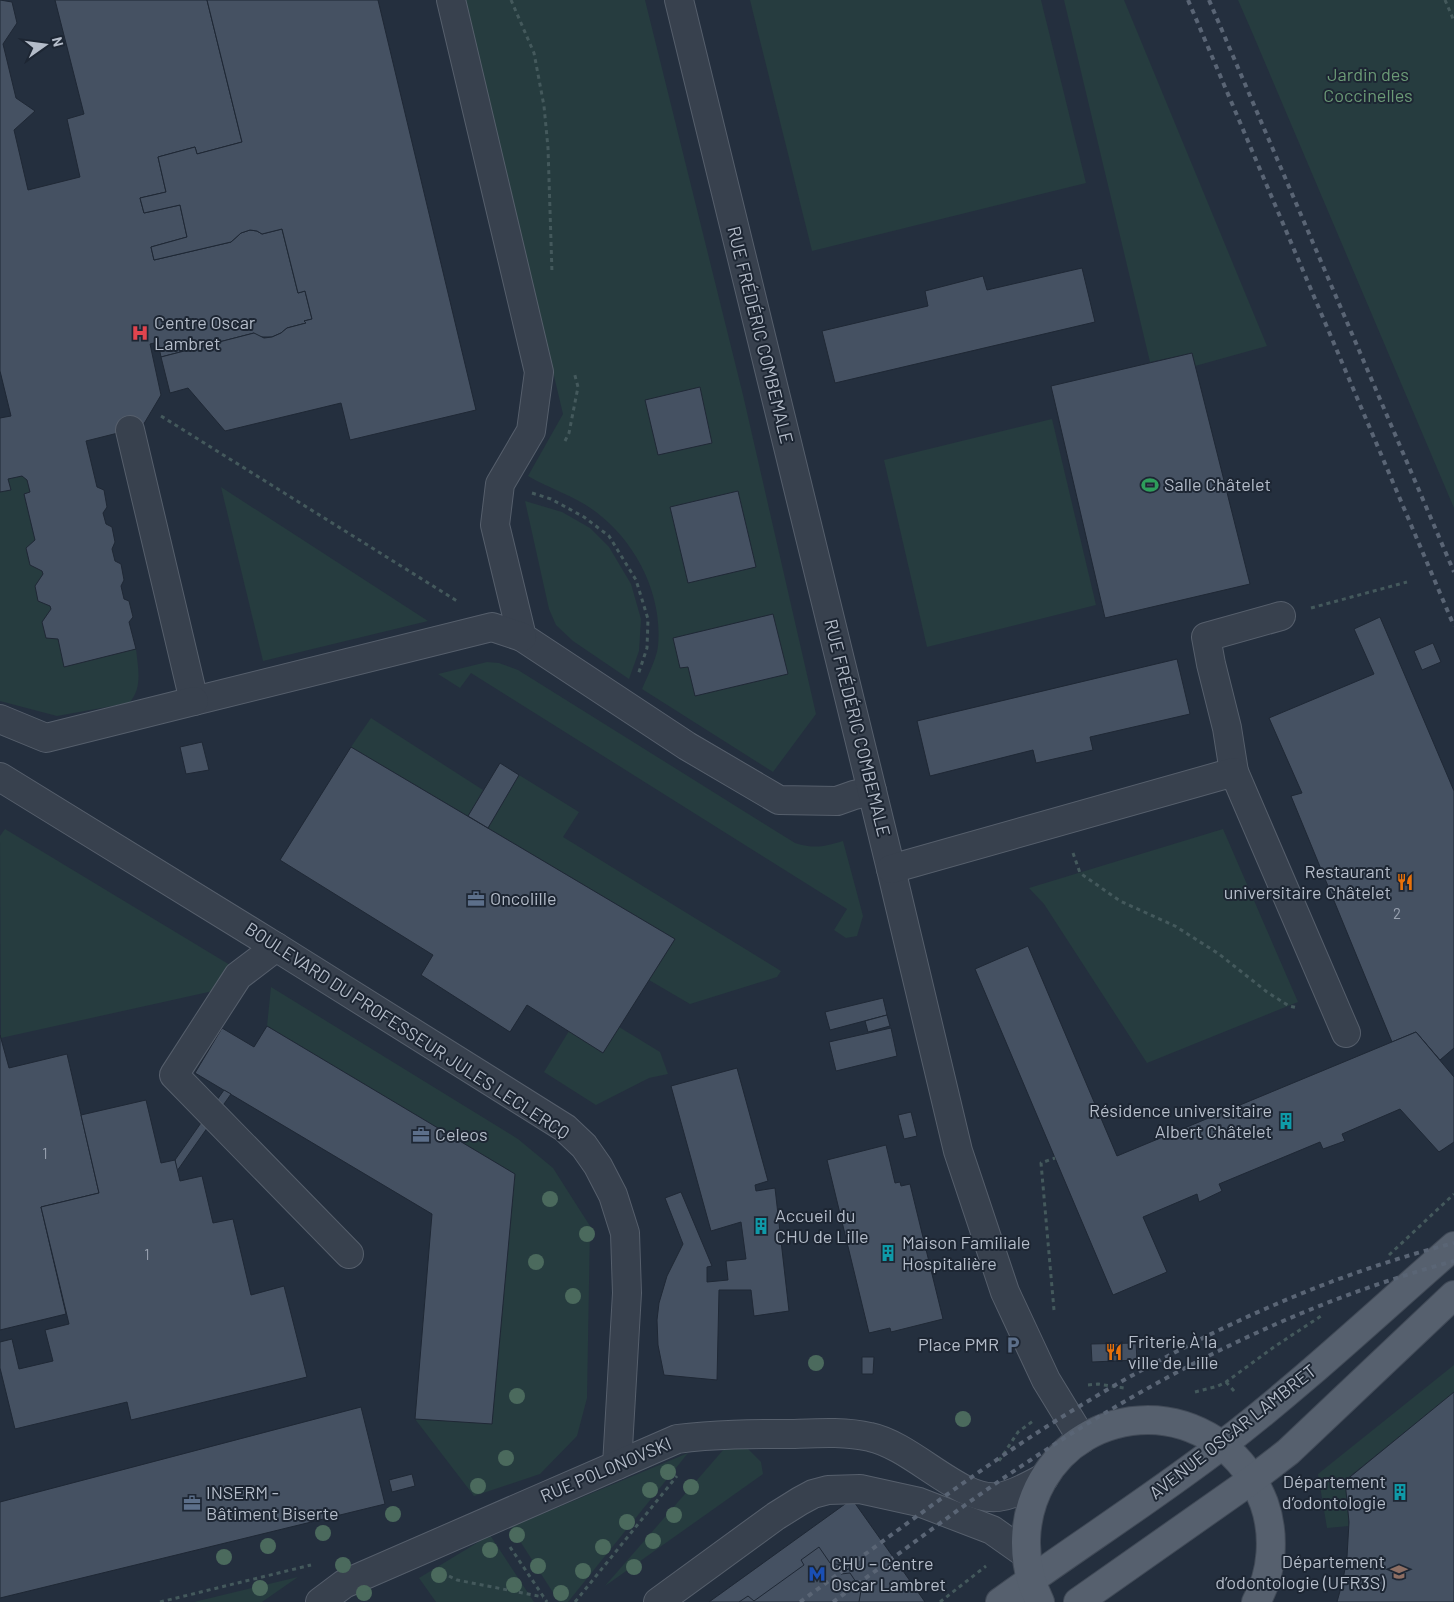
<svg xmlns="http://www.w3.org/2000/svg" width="1454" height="1602" font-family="Barlow,sans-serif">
  <rect width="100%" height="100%" fill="#242f3e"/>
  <!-- green -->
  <g fill="#263c3f">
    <path d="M 465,0 L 645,0 L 743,395 L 816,714 L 773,772 L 642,689 C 647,677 657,658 658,646 C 663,595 636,542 596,512 C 575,496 550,489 528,476 L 563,414 Z"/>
    <polygon points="750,0 1041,0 1086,183 812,251"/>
    <polygon points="1064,0 1124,0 1267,346 1195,366 1192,353 1150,362"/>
    <polygon points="1238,0 1454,0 1454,508 1252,32"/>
    <polygon points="1052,419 1096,605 927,647 884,460"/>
    <path d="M 22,476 L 27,480 L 30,492 L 24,494 L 35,540 L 26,549 L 30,565 L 42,571 L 43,574 L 35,586 L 38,601 L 50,606 L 51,609 L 42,622 L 46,638 L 58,639 L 65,666 L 136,649 C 138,668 143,688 129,703 L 57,716 L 0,701 L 0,492 L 8,479 Z"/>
    <polygon points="221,487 428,621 263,661"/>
    <polygon points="525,501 562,512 590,528 609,547 631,584 641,619 639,651 629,679 573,641 556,625 549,609"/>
    <path d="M 487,662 L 499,663 L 518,670 L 795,843 C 815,849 823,847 843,841 L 863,916 L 857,936 L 846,938 L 834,930 L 847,909 L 471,673 L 460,688 L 438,674 Z"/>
    <polygon points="371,718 483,790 468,816 351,747"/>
    <polygon points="519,775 579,812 563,837 781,971 777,977 690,1004 649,980 675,939 488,828"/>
    <polygon points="5,829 230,965 213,991 1,1038 0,836"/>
    <polygon points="1223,829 1298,1002 1147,1063 1044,904 1029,888"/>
    <polygon points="271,987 518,1139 553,1168 590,1226 587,1398 577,1436 540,1474 474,1496 415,1419 492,1424 515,1174 267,1026"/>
    <polygon points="619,1027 660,1052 668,1074 649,1078 596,1105 544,1072 569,1031 603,1053"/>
    <polygon points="1454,1365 1454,1393 1345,1480 1349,1526 1327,1528 1318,1474"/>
    <polygon points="724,1449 748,1449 761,1462 763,1474 605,1586"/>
    <polygon points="688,1453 568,1602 559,1602 511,1527"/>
    <polygon points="490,1535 534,1602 436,1602 419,1578"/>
    <polygon points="298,1577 262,1602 194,1602"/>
  </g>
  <!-- building -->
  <g fill="#455162" stroke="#1f2835">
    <polygon points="0,0 12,2 17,23 3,44 16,98 35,111 14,130 28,190 80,177 67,119 84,114 55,0 207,0 242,142 197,154 195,147 158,157 166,192 140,198 144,213 180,205 187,237 151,247 154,260 231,242 241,233 250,230 257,231 262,234 282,229 298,293 305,291 312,319 304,321 306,323 287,328 281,333 272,337 258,337 254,333 161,357 158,342 150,344 161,395 142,427 86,441 97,487 104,490 107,507 103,513 106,524 112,527 115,542 112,549 115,561 121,564 124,580 121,586 124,599 129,601 133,617 129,622 136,649 64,667 58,639 46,638 42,622 51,609 50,606 38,601 35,586 43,574 42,571 30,565 26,548 35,540 24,494 30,492 27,480 22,476 8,479 11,490 0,492 0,418 11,416 0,371"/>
    <polygon points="207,0 378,0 476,410 350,440 341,403 225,431 188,388 170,393 161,357 254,333 264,338 272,337 281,333 287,328 306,323 304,321 312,319 305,291 298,293 282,229 262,234 257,231 250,230 241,233 231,242 154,260 151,247 187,237 180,205 144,213 140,198 166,192 158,157 195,147 197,154 242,142"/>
    <polygon points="1082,268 1095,322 835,383 822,331 928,306 925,291 983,276 987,290"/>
    <polygon points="1192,353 1250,584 1105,618 1051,386"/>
    <polygon points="700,387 712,443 658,455 645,400"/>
    <polygon points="738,491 756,567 688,583 670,507"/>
    <polygon points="773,614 788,674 695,696 688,667 680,668 673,638"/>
    <polygon points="1380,617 1454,791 1454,1048 1440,1060 1416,1032 1392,1042 1291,796 1302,793 1269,718 1374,674 1354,629"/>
    <polygon points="1433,643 1441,662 1422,670 1414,651"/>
    <polygon points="1177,659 1190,714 1090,737 1093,750 1036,763 1033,750 930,776 917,721"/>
    <polygon points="202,742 209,770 186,774 180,747"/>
    <polygon points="351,747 675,939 603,1053 527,1005 510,1032 421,975 433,955 280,860"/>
    <polygon points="500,763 519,775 488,828 468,816"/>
    <polygon points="1028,946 1117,1156 1416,1032 1454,1077 1454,1142 1439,1152 1400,1109 1342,1134 1345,1141 1323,1149 1320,1142 1219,1184 1222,1191 1199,1202 1197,1194 1143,1217 1167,1272 1113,1295 975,969"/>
    <polygon points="883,998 887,1015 830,1030 825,1012"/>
    <polygon points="887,1015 890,1026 868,1032 865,1021"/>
    <polygon points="267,1026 515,1174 492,1424 415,1419 432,1214 195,1073 222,1028 254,1047"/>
    <polygon points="891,1028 897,1056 836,1071 829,1042"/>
    <polygon points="0,1035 9,1068 67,1054 99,1193 41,1207 66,1314 0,1330"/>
    <polygon points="737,1068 768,1181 755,1185 756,1191 775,1188 789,1311 754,1316 751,1290 719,1290 717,1380 664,1375 658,1345 657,1320 659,1303 667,1276 683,1244 665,1198 681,1192 712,1266 707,1267 707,1282 728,1280 726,1261 746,1259 741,1222 711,1231 671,1086"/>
    <polygon points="224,1090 231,1094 177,1171 175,1160"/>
    <polygon points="146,1100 161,1163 175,1160 180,1181 202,1176 213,1223 233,1219 251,1295 284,1286 307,1377 131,1420 127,1402 15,1429 0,1368 0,1342 12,1339 19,1369 53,1361 45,1330 69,1324 41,1207 99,1193 81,1115"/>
    <polygon points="911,1112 917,1136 904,1139 898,1115"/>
    <polygon points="886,1145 895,1183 900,1182 901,1186 910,1184 943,1319 891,1332 890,1328 869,1333 827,1160"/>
    <polygon points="1136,1343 1137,1360 1092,1362 1091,1344"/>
    <polygon points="862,1357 874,1357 873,1374 862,1374"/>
    <polygon points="1454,1392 1454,1602 1337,1602 1343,1580 1347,1557 1349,1522 1345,1481"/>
    <polygon points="361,1407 385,1504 0,1598 0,1502"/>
    <polygon points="412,1474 415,1486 392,1492 389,1480"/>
    <polygon points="852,1499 925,1602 709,1602"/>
    <polygon points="819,1547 830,1563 851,1567 841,1574 850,1573 854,1579 857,1583 853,1591 862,1585 859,1602 739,1602 748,1596 754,1601 804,1565 801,1560"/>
  </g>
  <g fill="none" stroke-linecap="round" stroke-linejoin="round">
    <!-- minor casing -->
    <g stroke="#565f6c" stroke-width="30">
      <g id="minor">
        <polyline points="451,0 539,372 531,431 500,484 495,525 522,637 687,746 779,800 837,801 854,795 872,791"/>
        <polyline points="679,0 891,869 958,1151 1005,1292 1046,1380 1082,1439"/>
        <polyline points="130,430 194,701 492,627 522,637"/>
        <polyline points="0,719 46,738 194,701"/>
        <polyline points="1234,772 1227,728 1211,664 1206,637 1281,616"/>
        <polyline points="0,777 276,947 565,1128 584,1146 598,1166 613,1195 625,1233 627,1293 617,1465"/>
        <polyline points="891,869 1234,772 1346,1033"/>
        <polyline points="276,947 238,976 174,1075 349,1254"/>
        <path d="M 320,1602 L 344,1584 L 677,1439 C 715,1434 753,1434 791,1434 C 817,1433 845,1431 870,1437 C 913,1446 960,1502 998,1497 C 1014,1495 1030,1485 1044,1478"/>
        <polyline points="658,1602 776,1516 800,1501 813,1494 828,1490 860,1489 919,1502 992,1530 1026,1554"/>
      </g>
    </g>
    <!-- major casing -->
    <g stroke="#414a57" stroke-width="30">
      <g id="major">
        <path d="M 1000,1602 C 1073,1549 1150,1500 1222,1445 C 1303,1383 1377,1313 1454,1246"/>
        <path d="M 1040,1602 C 999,1519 1052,1421 1148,1420 C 1172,1420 1196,1428 1216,1441 C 1239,1457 1254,1477 1264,1503 C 1275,1534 1273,1573 1256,1602"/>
        <polyline points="1078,1602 1253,1479 1288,1452 1454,1295"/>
      </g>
    </g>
    <!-- path -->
    <g stroke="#44595c" stroke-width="3" stroke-dasharray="4 4" stroke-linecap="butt">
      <polyline points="511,0 534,53 544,106 548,148 552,273"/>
      <polyline points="1445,0 1454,21"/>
      <polyline points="161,416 457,601"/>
      <polyline points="565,441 569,433 578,387 574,372"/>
      <polyline points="532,493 551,499 584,517 609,536 636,580 648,619 647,648 638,675"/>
      <polyline points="1311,608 1407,582"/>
      <polyline points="1073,853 1080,873 1120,901 1175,926 1219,954 1267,992 1289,1006 1298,1008"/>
      <polyline points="1389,1255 1454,1194"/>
      <polyline points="1054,1310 1041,1163 1055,1158"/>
      <polyline points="1226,1382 1235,1392"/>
      <polyline points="1088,1385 1098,1384 1124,1388"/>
      <polyline points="1195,1392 1218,1386 1226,1382 1274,1347 1321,1316"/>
      <polyline points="999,1461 1018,1432 1033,1421"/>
      <polyline points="510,1547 547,1602"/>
      <polyline points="449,1576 457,1580 543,1597"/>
      <polyline points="160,1602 311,1565"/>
      <polyline points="575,1602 677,1476"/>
      <polyline points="940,1602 986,1566"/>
    </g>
    <!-- minor -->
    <use href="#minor" stroke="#38414e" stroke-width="28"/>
    <!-- major -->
    <use href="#major" stroke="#56606e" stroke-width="28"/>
    <!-- rail -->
    <g stroke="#5a6575" stroke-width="4" stroke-dasharray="5 5" stroke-linecap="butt">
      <polyline points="1188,0 1454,626"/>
      <polyline points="1209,0 1454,572"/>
      <path d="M 800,1602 C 881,1543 962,1481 1046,1427 C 1172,1347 1309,1280 1454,1243"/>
      <path d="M 833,1602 C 898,1555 962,1505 1029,1461 C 1162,1373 1299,1303 1454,1261"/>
    </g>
  </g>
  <!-- trees -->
  <g fill="#4b6a5d">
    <circle cx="550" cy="1199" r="8"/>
    <circle cx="587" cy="1234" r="8"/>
    <circle cx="536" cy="1262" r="8"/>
    <circle cx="573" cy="1296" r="8"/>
    <circle cx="816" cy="1363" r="8"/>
    <circle cx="517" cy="1396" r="8"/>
    <circle cx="963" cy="1419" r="8"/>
    <circle cx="506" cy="1458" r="8"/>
    <circle cx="668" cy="1472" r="8"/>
    <circle cx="478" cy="1486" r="8"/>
    <circle cx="691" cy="1487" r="8"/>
    <circle cx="650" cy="1490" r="8"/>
    <circle cx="393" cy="1514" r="8"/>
    <circle cx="674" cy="1515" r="8"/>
    <circle cx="627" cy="1522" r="8"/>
    <circle cx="323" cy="1533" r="8"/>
    <circle cx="517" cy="1535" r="8"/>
    <circle cx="653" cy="1541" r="8"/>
    <circle cx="268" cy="1546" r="8"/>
    <circle cx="603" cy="1547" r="8"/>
    <circle cx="490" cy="1550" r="8"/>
    <circle cx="224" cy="1557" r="8"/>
    <circle cx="343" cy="1565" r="8"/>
    <circle cx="538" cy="1566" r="8"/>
    <circle cx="634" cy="1567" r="8"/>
    <circle cx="583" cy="1571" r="8"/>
    <circle cx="439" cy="1575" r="8"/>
    <circle cx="514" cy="1585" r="8"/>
    <circle cx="260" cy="1588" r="8"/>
    <circle cx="364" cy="1593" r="8"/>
    <circle cx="561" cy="1593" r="8"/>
  </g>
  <!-- icons -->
  <defs>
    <g id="hospital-bare" transform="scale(1.35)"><path d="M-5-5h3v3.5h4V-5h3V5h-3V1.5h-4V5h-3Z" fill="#e0444e" stroke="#1d2633" stroke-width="2.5" paint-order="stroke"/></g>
    <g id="stadium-bare" transform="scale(1.35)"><path d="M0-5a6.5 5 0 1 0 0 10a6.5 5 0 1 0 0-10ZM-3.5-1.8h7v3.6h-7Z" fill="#2e9e5b" stroke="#1d2633" stroke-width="2.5" paint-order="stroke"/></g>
    <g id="restaurant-bare" transform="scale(1.35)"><path d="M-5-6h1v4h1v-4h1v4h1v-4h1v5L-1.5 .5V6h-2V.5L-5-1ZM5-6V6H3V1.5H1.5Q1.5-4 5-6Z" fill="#e8710a" stroke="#1d2633" stroke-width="2.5" paint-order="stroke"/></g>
    <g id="office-bare" transform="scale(1.35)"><path d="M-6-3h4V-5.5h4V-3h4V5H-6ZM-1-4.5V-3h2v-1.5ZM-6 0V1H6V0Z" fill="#5c6f8a" stroke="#1d2633" stroke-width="2.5" paint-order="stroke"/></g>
    <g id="building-bare" transform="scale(1.35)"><path d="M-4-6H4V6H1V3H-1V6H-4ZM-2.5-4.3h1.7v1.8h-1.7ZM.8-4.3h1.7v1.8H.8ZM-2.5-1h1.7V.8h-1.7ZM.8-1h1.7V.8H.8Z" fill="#0f9aa8" stroke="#1d2633" stroke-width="2.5" paint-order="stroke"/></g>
    <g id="parking-bare" transform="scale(1.35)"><path d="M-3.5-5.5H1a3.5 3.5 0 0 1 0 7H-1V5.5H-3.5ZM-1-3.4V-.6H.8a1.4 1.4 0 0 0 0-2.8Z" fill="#5c6f8a" stroke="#1d2633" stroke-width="2.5" paint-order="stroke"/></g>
    <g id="university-bare" transform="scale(1.35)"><path d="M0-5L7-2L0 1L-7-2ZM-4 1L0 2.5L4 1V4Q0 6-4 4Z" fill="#8d6e63" stroke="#1d2633" stroke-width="2.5" paint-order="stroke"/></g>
    <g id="metro-bare" transform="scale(1.35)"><path d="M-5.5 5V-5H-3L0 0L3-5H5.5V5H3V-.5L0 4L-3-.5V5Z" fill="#1a4fb4" stroke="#1d2633" stroke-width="2.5" paint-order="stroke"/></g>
  </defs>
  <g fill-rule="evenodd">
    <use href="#hospital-bare" x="140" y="333"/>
    <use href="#stadium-bare" x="1150" y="485"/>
    <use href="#restaurant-bare" x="1405" y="882"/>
    <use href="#office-bare" x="476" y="899"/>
    <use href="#building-bare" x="1286" y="1121"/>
    <use href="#office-bare" x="421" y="1135"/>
    <use href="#building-bare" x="761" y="1226"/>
    <use href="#building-bare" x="888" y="1253"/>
    <use href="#parking-bare" x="1013" y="1345"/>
    <use href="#restaurant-bare" x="1114" y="1352"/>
    <use href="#building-bare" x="1400" y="1492"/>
    <use href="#office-bare" x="192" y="1503"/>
    <use href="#university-bare" x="1399" y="1572"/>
    <use href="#metro-bare" x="817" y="1574"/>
  </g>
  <g text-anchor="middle" stroke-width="4" stroke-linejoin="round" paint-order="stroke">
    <!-- number labels -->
    <g font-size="15" fill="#98a1af">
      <text x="1397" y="919">2</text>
      <text x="45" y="1159">1</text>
      <text x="147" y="1260">1</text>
    </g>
    <!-- park labels -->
    <g font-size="18" fill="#6b9a76" stroke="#1d2633">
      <text x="1368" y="81">Jardin des<tspan x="1368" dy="21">Coccinelles</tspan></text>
    </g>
    <!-- poi labels -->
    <g font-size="18" fill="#b4bcc9" stroke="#1d2633" text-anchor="start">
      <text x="154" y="329">Centre Oscar<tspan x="154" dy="21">Lambret</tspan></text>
      <text x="1164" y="491">Salle Châtelet</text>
      <text x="1391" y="878" text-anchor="end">Restaurant<tspan x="1391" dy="21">universitaire Châtelet</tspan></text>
      <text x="490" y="905">Oncolille</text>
      <text x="1272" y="1117" text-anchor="end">Résidence universitaire<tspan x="1272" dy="21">Albert Châtelet</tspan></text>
      <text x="435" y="1141">Celeos</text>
      <text x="775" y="1222">Accueil du<tspan x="775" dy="21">CHU de Lille</tspan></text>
      <text x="902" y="1249">Maison Familiale<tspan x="902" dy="21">Hospitalière</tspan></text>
      <text x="1128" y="1348">Friterie À la<tspan x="1128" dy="21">ville de Lille</tspan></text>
      <text x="999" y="1351" text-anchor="end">Place PMR</text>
      <text x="1386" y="1488" text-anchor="end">Département<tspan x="1386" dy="21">d’odontologie</tspan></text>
      <text x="206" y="1499">INSERM -<tspan x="206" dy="21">Bâtiment Biserte</tspan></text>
      <text x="1385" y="1568" text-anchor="end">Département<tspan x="1385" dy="21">d’odontologie (UFR3S)</tspan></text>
      <text x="831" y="1570">CHU – Centre<tspan x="831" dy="21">Oscar Lambret</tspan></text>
    </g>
    <!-- street labels -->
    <g font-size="18" fill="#b4bcc9" stroke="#1d2633">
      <text transform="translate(760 335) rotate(76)" y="6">RUE FRÉDÉRIC COMBEMALE</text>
      <text transform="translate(857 728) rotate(76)" y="6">RUE FRÉDÉRIC COMBEMALE</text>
      <text transform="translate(407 1031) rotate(33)" y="6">BOULEVARD DU PROFESSEUR JULES LECLERCQ</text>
      <text transform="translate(1233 1432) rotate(-38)" y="6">AVENUE OSCAR LAMBRET</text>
      <text transform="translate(606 1470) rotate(-23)" y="6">RUE POLONOVSKI</text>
    </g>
  </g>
  <!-- north arrow -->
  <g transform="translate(45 45) rotate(76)" stroke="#1d2633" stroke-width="4" paint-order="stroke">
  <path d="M0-4L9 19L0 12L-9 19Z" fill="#b4bcc9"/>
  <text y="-8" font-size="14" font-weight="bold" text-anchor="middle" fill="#b4bcc9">N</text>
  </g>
</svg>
